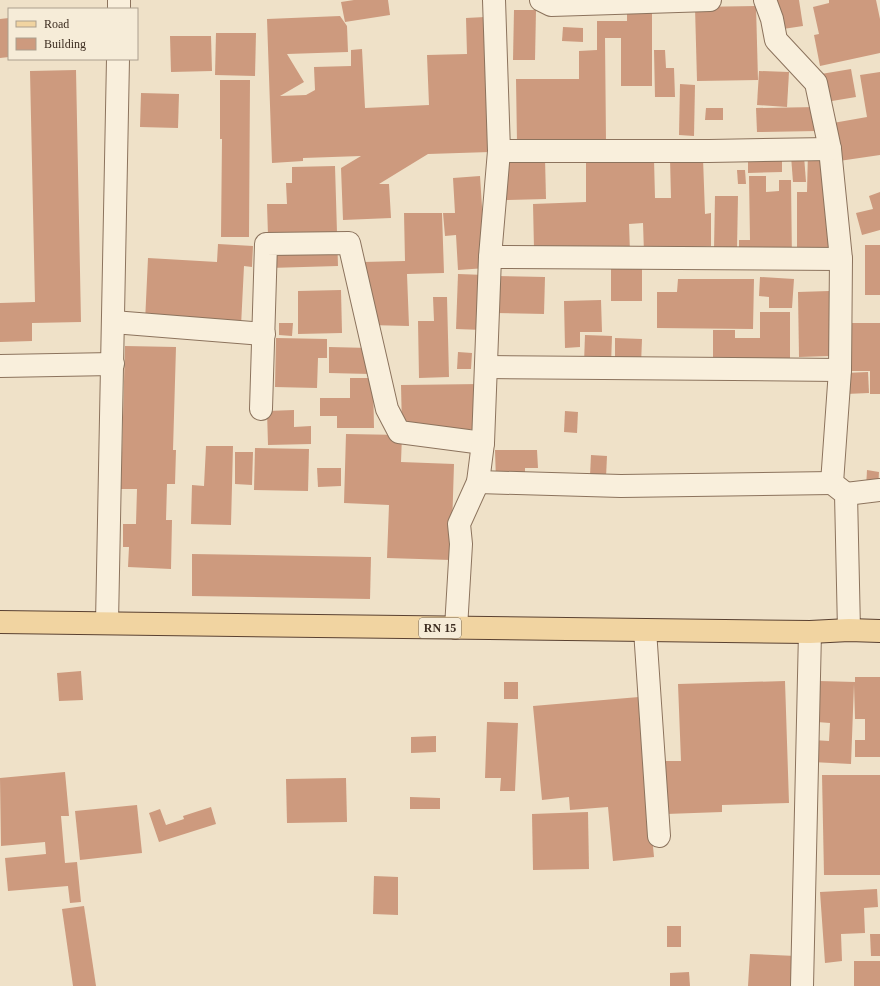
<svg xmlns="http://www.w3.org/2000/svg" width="880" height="986" font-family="Georgia,serif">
  <rect width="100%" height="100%" fill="#efe1c8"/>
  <!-- building -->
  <g fill="#cd9a7e">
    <polygon points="354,0 388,0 390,15 345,22 341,2"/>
    <polygon points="777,0 799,0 803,26 783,29"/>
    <polygon points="829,0 876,0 880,19 880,53 820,66 814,35 819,34 813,7 829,3"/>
    <polygon points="756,6 758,80 697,81 695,7"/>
    <polygon points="514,10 536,10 535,60 513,60"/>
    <polygon points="627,13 652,13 652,86 621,86 621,38 605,38 606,142 517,143 516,79 579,79 579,51 597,50 597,21 627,21"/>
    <polygon points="340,16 347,26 348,52 287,54 304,82 280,96 306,95 315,90 314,67 351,66 351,50 362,49 365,108 429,105 427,55 467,54 466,18 485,17 490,152 428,154 379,184 389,184 391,218 343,220 341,168 361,156 303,158 303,161 272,163 267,19"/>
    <polygon points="9,18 9,57 0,58 0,19"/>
    <polygon points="563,27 583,28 583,42 562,41"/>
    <polygon points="216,33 256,33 255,76 215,75"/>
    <polygon points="170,36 211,36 212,71 171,72"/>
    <polygon points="654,50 665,50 666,68 674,68 675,97 655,97"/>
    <polygon points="851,69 856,97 826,102 821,74"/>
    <polygon points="76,70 81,322 32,323 32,341 0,342 0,303 35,302 30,71"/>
    <polygon points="759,71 789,72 787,107 757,105"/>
    <polygon points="880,72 880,155 839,161 833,123 867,117 860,75"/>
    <polygon points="220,80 250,80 249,237 221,237 222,139 220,139"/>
    <polygon points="680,84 695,85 694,136 679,135"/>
    <polygon points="141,93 179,94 178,128 140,127"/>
    <polygon points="817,107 817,131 757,132 756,108"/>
    <polygon points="706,108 723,108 723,120 705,120"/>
    <polygon points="782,151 782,172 748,173 748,152"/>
    <polygon points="808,151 828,151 828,258 797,257 797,192 807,192"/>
    <polygon points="791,156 804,156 806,182 793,182"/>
    <polygon points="545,158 546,199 505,200 504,160"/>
    <polygon points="670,158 703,158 705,214 711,213 711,246 682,247 644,253 643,223 629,224 630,253 534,249 533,204 586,202 586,161 654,159 655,198 671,198"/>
    <polygon points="335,166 338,266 269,268 267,204 287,204 286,183 292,183 292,167"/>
    <polygon points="737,170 745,170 746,184 738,184"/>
    <polygon points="480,176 486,268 458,270 456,235 445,236 443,213 455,213 453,178"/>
    <polygon points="749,176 766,176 766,192 779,191 779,180 791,180 792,262 739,255 739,240 750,240"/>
    <polygon points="880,192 880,230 862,235 856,213 873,209 869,196"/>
    <polygon points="715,196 738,196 737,249 714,249"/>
    <polygon points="404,213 442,213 444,273 407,274 409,326 369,325 363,262 405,261"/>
    <polygon points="218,244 253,246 252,267 244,266 241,326 145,322 148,258 217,262"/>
    <rect x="865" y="245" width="15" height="50"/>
    <rect x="611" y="262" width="31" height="39"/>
    <polygon points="458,274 485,275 483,330 456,329"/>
    <polygon points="495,276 545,277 544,314 495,313"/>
    <polygon points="760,277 794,279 792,308 769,308 769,297 759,296"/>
    <polygon points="678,279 754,279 753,329 657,328 657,292 677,292"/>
    <polygon points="341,290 342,333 298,334 298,291"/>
    <polygon points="829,291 831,356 799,357 798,292"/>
    <polygon points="433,297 447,297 449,377 419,378 418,321 434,321"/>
    <polygon points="601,300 602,332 580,332 580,347 565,348 564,301"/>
    <polygon points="760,312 790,312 790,369 713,369 713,330 735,330 735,338 760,338"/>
    <polygon points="279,323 293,323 292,336 279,335"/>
    <polygon points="845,323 880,323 880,394 870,394 870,371 845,371"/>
    <polygon points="585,335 612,336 611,365 584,363"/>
    <polygon points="276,338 327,339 327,358 318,358 317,388 275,387"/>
    <polygon points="615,338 642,339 641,365 615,364"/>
    <polygon points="125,346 176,347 173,450 176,450 175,484 167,484 166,520 172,520 171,569 128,567 129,547 123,547 123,524 136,524 137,489 121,489"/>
    <polygon points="329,347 370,348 370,374 329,373"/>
    <polygon points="458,352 472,353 471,369 457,369"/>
    <polygon points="868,372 869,393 846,394 845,373"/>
    <polygon points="350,378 373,378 374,428 337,428 337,416 320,416 320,398 350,398"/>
    <polygon points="481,384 481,429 402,429 401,385"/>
    <polygon points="294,410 294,427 311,426 311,444 268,445 267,411"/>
    <polygon points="565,411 578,412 577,433 564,432"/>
    <polygon points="346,434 402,435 401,462 454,464 451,560 387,558 389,505 344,503"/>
    <polygon points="206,446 233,446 231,525 191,524 192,485 204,486"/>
    <polygon points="255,448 309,449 308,491 254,490"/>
    <polygon points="495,450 537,450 538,468 525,468 525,480 496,481"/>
    <polygon points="235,452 253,452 252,485 235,484"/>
    <polygon points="591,455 607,456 606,477 590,476"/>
    <polygon points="317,468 341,468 341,486 318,487"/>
    <polygon points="867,470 879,472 878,490 866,489"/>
    <polygon points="192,554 371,557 370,599 192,596"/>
    <polygon points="81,671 83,700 59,701 57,673"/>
    <polygon points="855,677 880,677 880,757 855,757 855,740 865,740 865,719 855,719 854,684 851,764 812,762 813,740 829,741 830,723 817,722 819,681 855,682"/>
    <polygon points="785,681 789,803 722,805 722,812 666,814 663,761 681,761 678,684"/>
    <rect x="504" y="682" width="14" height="17"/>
    <polygon points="639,697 654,857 613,861 608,807 570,810 569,797 542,800 533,706"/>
    <polygon points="487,722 518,723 515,791 500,791 501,778 485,778"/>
    <polygon points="436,736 436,752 411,753 411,737"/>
    <polygon points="65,772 69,816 61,816 65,863 77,862 81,902 70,903 68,886 8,891 5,858 46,854 45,842 1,846 0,778"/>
    <polygon points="822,775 880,775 880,875 824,875"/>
    <polygon points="346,778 347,822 287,823 286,779"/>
    <polygon points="410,797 440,798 440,809 410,809"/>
    <polygon points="137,805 142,853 80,860 75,811"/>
    <polygon points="211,807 216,824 159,842 149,813 160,809 166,825 184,819 183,816"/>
    <polygon points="588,812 589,869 533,870 532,814"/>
    <polygon points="374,876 398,877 398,915 373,914"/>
    <polygon points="877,889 878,907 864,908 865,933 841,934 842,961 825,963 820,892"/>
    <polygon points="84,906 96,986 73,986 62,909"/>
    <rect x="667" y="926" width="14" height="21"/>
    <polygon points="870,934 880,934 880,956 871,956"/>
    <polygon points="750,954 796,956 794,986 748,986"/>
    <rect x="854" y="961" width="26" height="25"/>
    <polygon points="689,972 690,986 670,986 670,973"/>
  </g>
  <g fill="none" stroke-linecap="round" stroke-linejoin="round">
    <!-- minor casing -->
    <g stroke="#8c735d" stroke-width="24">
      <g id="minor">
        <polyline points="541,0 551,5 710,0"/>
        <polyline points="765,0 772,19 776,40 816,83 830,149 841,259 840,370 832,483 846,494 849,630"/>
        <polyline points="119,9 119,0"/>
        <polyline points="499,151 709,151 830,149"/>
        <polyline points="490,257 841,259"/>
        <polyline points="113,322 264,334"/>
        <polyline points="0,366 113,364"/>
        <polyline points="486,367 840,370"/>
        <polyline points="261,409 266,244 349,243 387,409 399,432 483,443"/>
        <polyline points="478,482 621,486 832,483"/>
        <polyline points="846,494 880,490"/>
        <polyline points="107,623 118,59"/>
        <polyline points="456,628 461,544 459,524 478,482 483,443 490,257 499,151 494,0"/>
        <polyline points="645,630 659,836"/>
        <polyline points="802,986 810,632"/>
      </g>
    </g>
    <!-- major casing -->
    <g stroke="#5a4131" stroke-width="24">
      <polyline id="major" points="0,622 810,632 849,630 880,631"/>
    </g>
    <!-- minor -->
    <use href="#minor" stroke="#f9efdc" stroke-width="22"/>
    <!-- major -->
    <use href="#major" stroke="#f1d4a1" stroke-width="22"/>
  </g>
  <g text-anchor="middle" stroke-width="3" stroke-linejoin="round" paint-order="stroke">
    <!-- shield labels -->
    <rect fill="#f6ecd8" stroke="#746657" stroke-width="1" x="419" y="618" width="42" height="20" rx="3"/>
    <g font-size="12" font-weight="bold" fill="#3c2c20">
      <text x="440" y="632">RN 15</text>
    </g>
  </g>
  <!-- legend -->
  <rect x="8" y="8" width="130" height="52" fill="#f6ecd8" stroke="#ac9f8e"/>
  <rect x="16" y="21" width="20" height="6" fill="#f1d4a1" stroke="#ac9f8e"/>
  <text x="44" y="28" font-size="12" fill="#3c2c20">Road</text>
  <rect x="16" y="38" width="20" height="12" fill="#cd9a7e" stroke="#ac9f8e"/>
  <text x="44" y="48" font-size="12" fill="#3c2c20">Building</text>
</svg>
